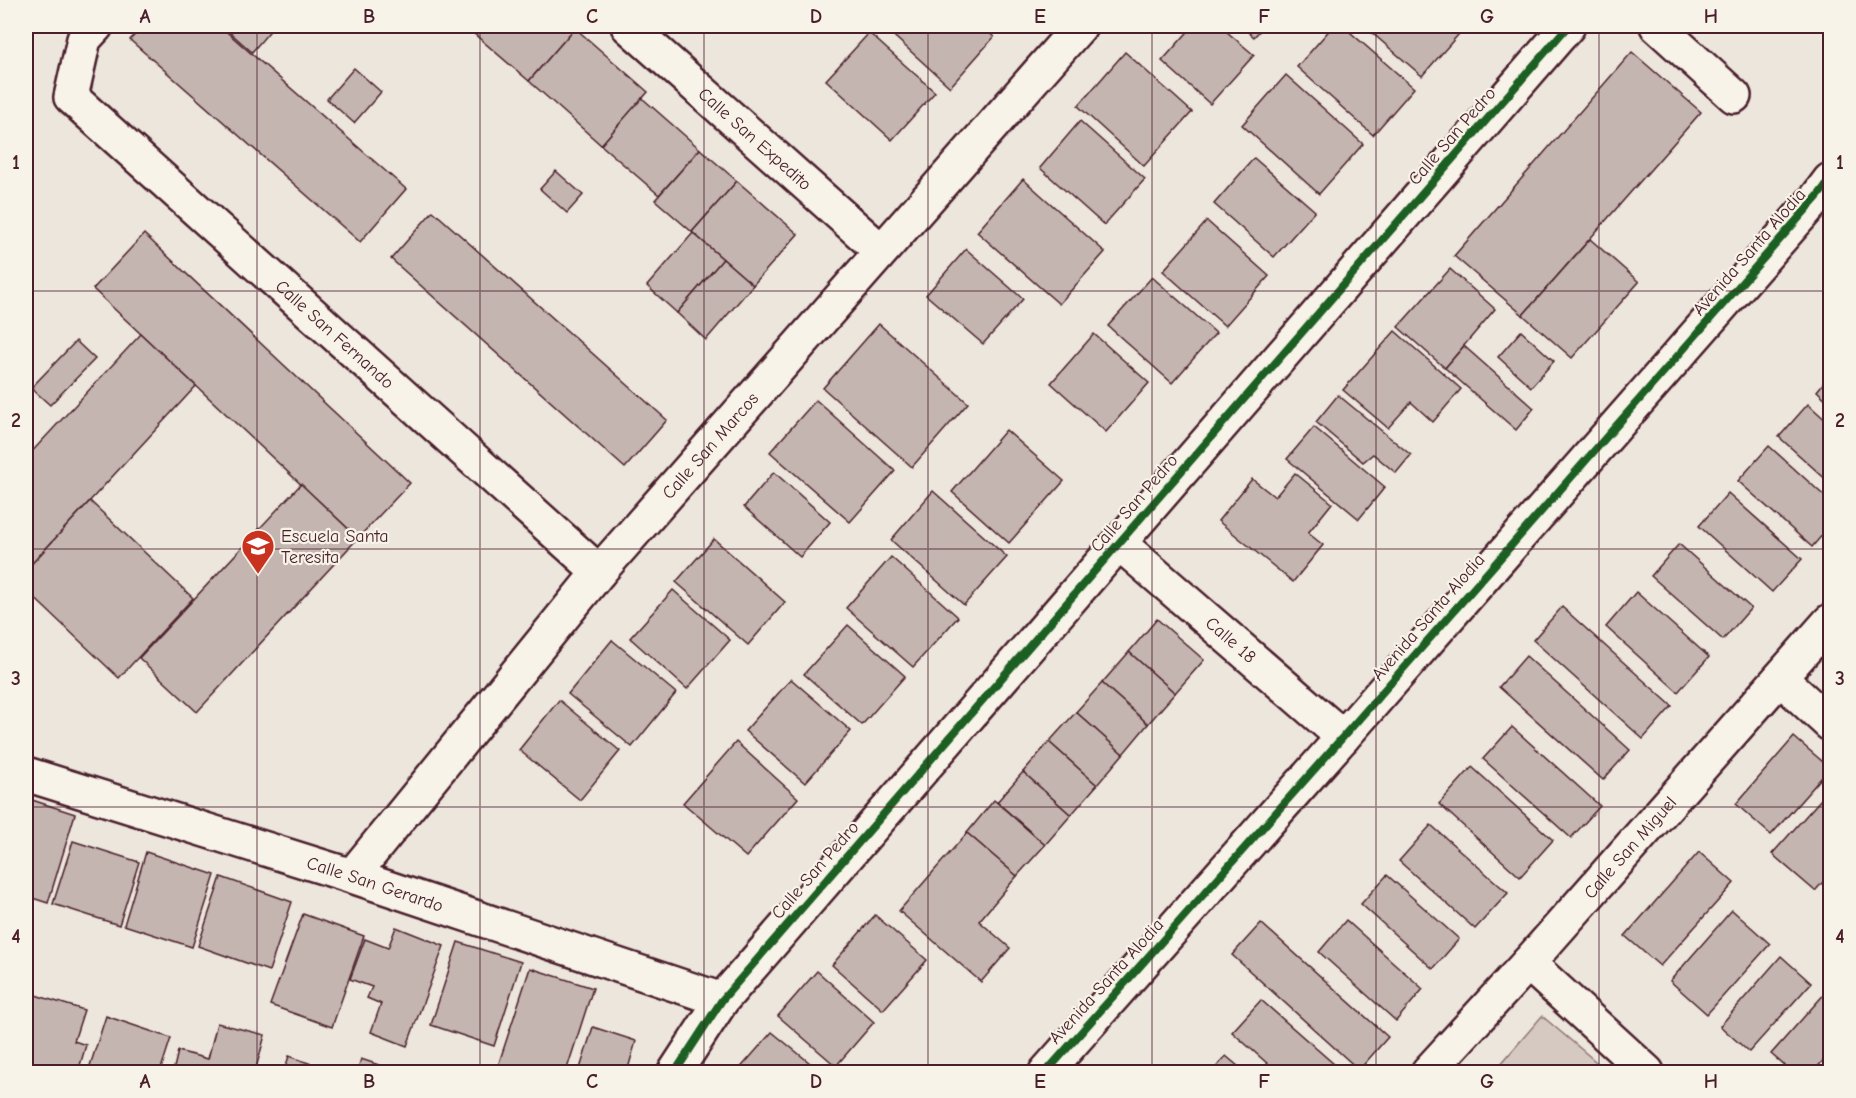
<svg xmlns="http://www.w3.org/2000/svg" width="1856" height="1098" font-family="'Comic Neue',sans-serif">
  <rect width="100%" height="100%" fill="#ece6dd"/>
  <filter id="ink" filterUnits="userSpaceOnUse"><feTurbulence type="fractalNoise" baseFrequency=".0167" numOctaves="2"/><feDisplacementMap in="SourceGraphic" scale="12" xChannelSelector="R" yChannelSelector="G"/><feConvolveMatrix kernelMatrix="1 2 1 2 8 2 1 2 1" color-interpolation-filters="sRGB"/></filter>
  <g filter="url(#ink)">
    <!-- green -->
    <polygon fill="#d5c9c2" stroke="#907476" stroke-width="1.5" points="1542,1016 1608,1072 1494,1072"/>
    <!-- building -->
    <g fill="#c4b5b0" stroke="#4a1f2b" stroke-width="1.5">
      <polygon points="143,26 220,26 406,189 360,242 130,40"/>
      <polygon points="228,26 274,26 252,52 225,28"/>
      <polygon points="465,26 573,26 575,28 529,81"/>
      <polygon points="887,26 981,26 994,37 950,87 885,28"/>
      <polygon points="1193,26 1220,26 1254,55 1210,104 1162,61"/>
      <polygon points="1241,26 1264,26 1254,37"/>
      <polygon points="1333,26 1343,26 1414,88 1373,135 1297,67"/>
      <polygon points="1364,26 1463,26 1465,27 1422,76"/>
      <polygon points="575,28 648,92 601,145 529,81"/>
      <polygon points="869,33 935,92 892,140 826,80"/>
      <polygon points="1125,52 1192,112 1144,166 1078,106"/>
      <polygon points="1632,52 1701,112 1523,315 1454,256"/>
      <polygon points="354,68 381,92 354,123 327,99"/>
      <polygon points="1286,75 1363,144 1319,194 1242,125"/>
      <polygon points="642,98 700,149 659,195 601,145"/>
      <polygon points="1080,121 1145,179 1104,225 1040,168"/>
      <polygon points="700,149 737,181 692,232 655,200"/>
      <polygon points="1254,158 1315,211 1274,257 1214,204"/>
      <polygon points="556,171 583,195 567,213 540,189"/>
      <polygon points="1023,179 1105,252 1059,304 977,232"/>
      <polygon points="737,181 798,234 753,285 692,232"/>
      <polygon points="433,211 667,420 625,468 391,259"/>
      <polygon points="1207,221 1269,276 1225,326 1163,271"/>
      <polygon points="693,233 723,259 677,313 647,286"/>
      <polygon points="144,234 410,483 358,538 93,289"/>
      <polygon points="1590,239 1639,282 1572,358 1523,315"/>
      <polygon points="966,249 1023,299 983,344 926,295"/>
      <polygon points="723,259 753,285 706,340 677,313"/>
      <polygon points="1450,269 1495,309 1445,368 1398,327"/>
      <polygon points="1152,277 1216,333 1172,383 1108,326"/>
      <polygon points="879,324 968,403 912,467 823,388"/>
      <polygon points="1395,331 1461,389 1433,422 1411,402 1388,428 1343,390"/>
      <polygon points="1521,331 1554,361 1531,387 1498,357"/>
      <polygon points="141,334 196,386 26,570 26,458"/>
      <polygon points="1094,334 1149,383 1106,432 1051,383"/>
      <polygon points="76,341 95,359 50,405 31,388"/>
      <polygon points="1464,346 1534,408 1516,430 1445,368"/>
      <polygon points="1830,375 1830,403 1817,391"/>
      <polygon points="1338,395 1411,455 1396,473 1373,454 1363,462 1316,422"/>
      <polygon points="816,400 895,471 850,522 770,452"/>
      <polygon points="1808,404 1830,424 1830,483 1779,437"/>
      <polygon points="1314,427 1385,487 1359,519 1287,459"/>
      <polygon points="1006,430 1064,481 1009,543 952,492"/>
      <polygon points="1769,446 1830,501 1830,526 1812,547 1738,481"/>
      <polygon points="774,472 830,522 800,557 744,507"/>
      <polygon points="1295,473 1332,503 1308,533 1323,545 1293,582 1218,521 1252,479 1275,497"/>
      <polygon points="301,484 358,538 197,712 139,658"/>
      <polygon points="933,491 1007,557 964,605 891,540"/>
      <polygon points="1728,493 1802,559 1772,592 1699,526"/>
      <polygon points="90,501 193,598 119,678 26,590 26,570"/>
      <polygon points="714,539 785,602 748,645 676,582"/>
      <polygon points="1679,544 1751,608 1723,640 1651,576"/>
      <polygon points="891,557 958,617 913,667 846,608"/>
      <polygon points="673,590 730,640 687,689 630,638"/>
      <polygon points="1636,592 1709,657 1678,692 1606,627"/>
      <polygon points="1562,607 1672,706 1643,739 1533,640"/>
      <polygon points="1157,619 1204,660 1175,693 1129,652"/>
      <polygon points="848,625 905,676 862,725 804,674"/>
      <polygon points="612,640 676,693 632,747 568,694"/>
      <polygon points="1129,652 1175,693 1148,724 1102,683"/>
      <polygon points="1526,656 1630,750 1603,780 1499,687"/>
      <polygon points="791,679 851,731 805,783 745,731"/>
      <polygon points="1102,683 1148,724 1123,754 1076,712"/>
      <polygon points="559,700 620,751 580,800 519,750"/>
      <polygon points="1076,712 1123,754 1097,785 1049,742"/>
      <polygon points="1512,727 1600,806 1571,838 1483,759"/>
      <polygon points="1794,737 1830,768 1771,835 1736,804"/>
      <polygon points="736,742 798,798 746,857 683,803"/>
      <polygon points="1049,742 1097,785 1071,815 1023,772"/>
      <polygon points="1472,767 1553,840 1520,877 1439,804"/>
      <polygon points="1023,772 1071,815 1045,845 997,802"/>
      <polygon points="1830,789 1830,874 1815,891 1772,854"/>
      <polygon points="26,798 75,814 48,903 26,896"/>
      <polygon points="994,800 1045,845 1017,876 967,833"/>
      <polygon points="1431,825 1508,893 1475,929 1399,861"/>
      <polygon points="967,833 1017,876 979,921 1010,948 981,982 899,911"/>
      <polygon points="73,841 139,862 119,925 53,904"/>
      <polygon points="146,852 215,875 192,947 124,925"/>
      <polygon points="1699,852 1734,883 1660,966 1625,936"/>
      <polygon points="1387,875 1459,939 1433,969 1361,904"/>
      <polygon points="221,877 292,902 269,971 198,946"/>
      <polygon points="1732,910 1770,944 1707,1014 1670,981"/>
      <polygon points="303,914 364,936 332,1027 270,1005"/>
      <polygon points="875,915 927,960 883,1010 832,965"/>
      <polygon points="1346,920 1423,989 1396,1021 1319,952"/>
      <polygon points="1261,923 1388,1037 1359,1070 1232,955"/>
      <polygon points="396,927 444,946 407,1046 371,1032 381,1004 367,998 372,987 350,979 365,939 388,948"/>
      <polygon points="458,942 521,962 494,1046 431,1025"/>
      <polygon points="1781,956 1811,983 1749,1052 1720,1026"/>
      <polygon points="530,968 593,988 566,1072 496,1072"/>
      <polygon points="817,971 874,1022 836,1066 778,1016"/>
      <polygon points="1827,991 1830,993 1830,1053 1813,1072 1792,1072 1771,1054"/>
      <polygon points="32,994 84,1010 74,1041 86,1045 78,1072 26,1072 26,1016"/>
      <polygon points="1261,1000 1343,1072 1277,1072 1232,1032"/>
      <polygon points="106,1016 171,1038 160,1072 88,1072"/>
      <polygon points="217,1023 265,1035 255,1072 173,1072 178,1051 208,1059"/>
      <polygon points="593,1027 636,1041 627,1072 579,1072"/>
      <polygon points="772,1032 821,1072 737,1072"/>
      <polygon points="289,1056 317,1066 315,1072 284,1072"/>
      <polygon points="1226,1056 1245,1072 1212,1072"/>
      <polygon points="361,1059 394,1070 394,1072 357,1072"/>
    </g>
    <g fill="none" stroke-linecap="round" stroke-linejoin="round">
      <!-- minor casing -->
      <g stroke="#4a1f2b" stroke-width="38">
        <g id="minor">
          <path id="s1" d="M 96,26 L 84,39 L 71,97 L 599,572"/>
          <path id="s2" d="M 628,26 L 881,251"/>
          <polyline points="1657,26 1734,96"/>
          <path id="s3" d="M 1119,543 L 1343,737"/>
          <polyline points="1780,678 1830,724"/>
          <path id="s4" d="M 26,774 L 352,876 L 722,1000"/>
          <path id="s5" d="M 352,876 L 599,572 L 1080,26"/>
          <polyline points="1528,963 1647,1072"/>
          <polyline points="675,1072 722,1000 1568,26"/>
          <polyline points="1046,1072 1343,737 1818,196 1830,180"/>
          <path id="s6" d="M 1428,1072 L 1528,963 L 1830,621"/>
        </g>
      </g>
      <!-- minor -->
      <use href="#minor" stroke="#f7f3e8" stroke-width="33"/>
      <!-- cycleway casing -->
      <g stroke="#f7f3e8" stroke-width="11">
        <g id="cycleway">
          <polyline points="675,1072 722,1000 1568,26"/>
          <polyline points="1046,1072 1343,737 1818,196 1830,180"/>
        </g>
      </g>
      <!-- cycleway -->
      <use href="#cycleway" stroke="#1b5e20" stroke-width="8"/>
    </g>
  </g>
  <!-- grid -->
  <path fill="none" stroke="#4a1f2b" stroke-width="1.5" stroke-opacity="0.55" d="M 257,26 L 257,1072M 480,26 L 480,1072M 704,26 L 704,1072M 928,26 L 928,1072M 1152,26 L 1152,1072M 1376,26 L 1376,1072M 1599,26 L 1599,1072M 26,291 L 1830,291M 26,549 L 1830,549M 26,807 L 1830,807"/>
  <!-- icons -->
  <defs>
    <g id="school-pin" transform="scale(1.725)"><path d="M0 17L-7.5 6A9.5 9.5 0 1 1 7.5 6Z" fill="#c8321e" stroke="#f7f3e8"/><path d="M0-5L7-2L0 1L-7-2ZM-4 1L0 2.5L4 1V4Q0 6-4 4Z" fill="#fff"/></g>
  </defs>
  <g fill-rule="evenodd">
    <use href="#school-pin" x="258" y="546"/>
  </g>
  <g text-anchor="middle" stroke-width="4.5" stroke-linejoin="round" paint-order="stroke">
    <!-- street labels -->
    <g font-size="18" fill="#4a1f2b" stroke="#f7f3e8">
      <text transform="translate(1452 136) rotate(-49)" y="6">Calle San Pedro</text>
      <text dy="6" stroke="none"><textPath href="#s2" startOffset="170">Calle San Expedito</textPath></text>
      <text transform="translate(1749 252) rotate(-49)" y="6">Avenida Santa Alodia</text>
      <text dy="6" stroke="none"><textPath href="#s1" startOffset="432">Calle San Fernando</textPath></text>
      <text dy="6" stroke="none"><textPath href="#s5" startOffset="560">Calle San Marcos</textPath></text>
      <text transform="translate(1134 503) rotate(-49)" y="6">Calle San Pedro</text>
      <text transform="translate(1428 617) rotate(-49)" y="6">Avenida Santa Alodia</text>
      <text dy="6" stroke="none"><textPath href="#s3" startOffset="148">Calle 18</textPath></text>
      <text dy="6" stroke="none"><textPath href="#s6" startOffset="302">Calle San Miguel</textPath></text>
      <text transform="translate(815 870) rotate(-49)" y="6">Calle San Pedro</text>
      <text dy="6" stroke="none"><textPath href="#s4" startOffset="366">Calle San Gerardo</textPath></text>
      <text transform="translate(1106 981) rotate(-48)" y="6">Avenida Santa Alodia</text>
    </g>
    <!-- poi labels -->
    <g font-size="18" fill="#4a1f2b" stroke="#f7f3e8" text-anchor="start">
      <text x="281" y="542">Escuela Santa<tspan x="281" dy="21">Teresita</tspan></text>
    </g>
  </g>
  <!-- margin -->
  <rect width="1856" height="1098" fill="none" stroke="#f7f3e8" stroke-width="66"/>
  <rect x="33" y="33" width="1790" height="1032" fill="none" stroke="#4a1f2b" stroke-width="2"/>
  <g font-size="20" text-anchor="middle" font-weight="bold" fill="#4a1f2b">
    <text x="145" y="23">A</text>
    <text x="369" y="23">B</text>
    <text x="592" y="23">C</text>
    <text x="816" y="23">D</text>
    <text x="1040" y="23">E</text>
    <text x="1264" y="23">F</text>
    <text x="1487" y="23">G</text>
    <text x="1711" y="23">H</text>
    <text x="16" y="169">1</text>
    <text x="1840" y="169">1</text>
    <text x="16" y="427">2</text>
    <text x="1840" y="427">2</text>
    <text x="16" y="685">3</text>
    <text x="1840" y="685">3</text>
    <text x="16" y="943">4</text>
    <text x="1840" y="943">4</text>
    <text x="145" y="1088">A</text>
    <text x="369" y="1088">B</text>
    <text x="592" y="1088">C</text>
    <text x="816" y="1088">D</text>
    <text x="1040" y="1088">E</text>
    <text x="1264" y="1088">F</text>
    <text x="1487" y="1088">G</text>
    <text x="1711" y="1088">H</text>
  </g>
</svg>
